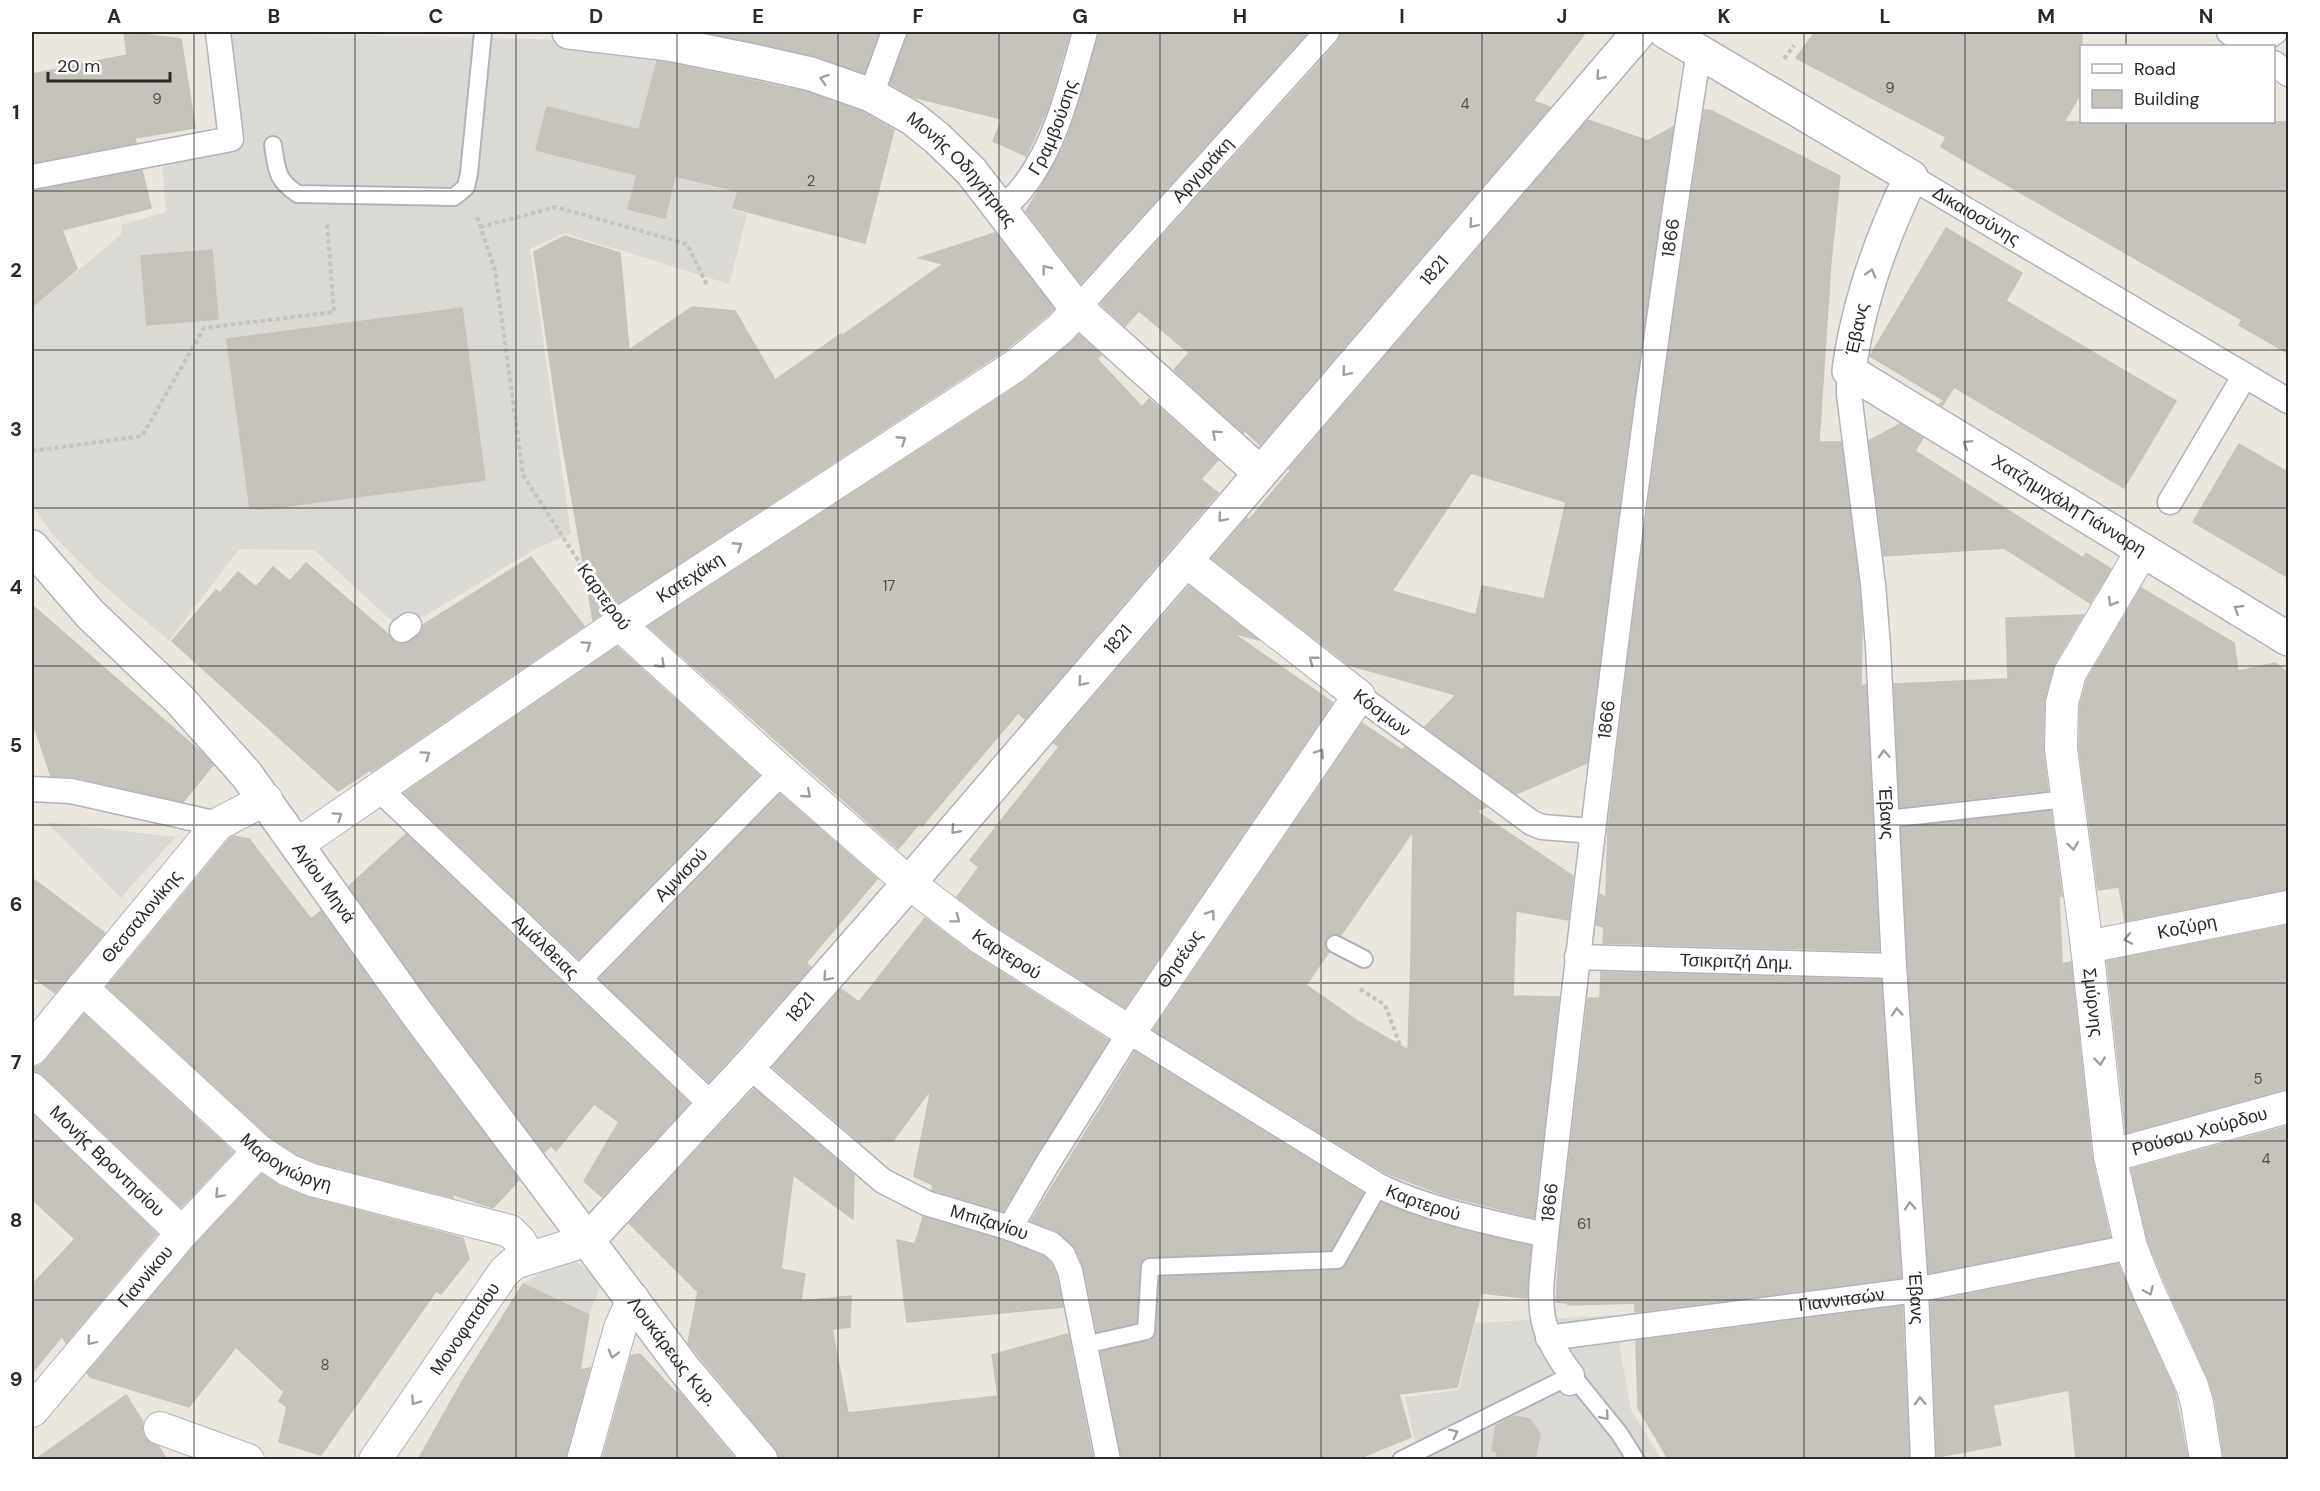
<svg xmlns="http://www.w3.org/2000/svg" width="2320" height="1491" font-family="'DM Sans',sans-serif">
  <rect width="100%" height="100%" fill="#ebe6de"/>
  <!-- plaza -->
  <g fill="#dbd9d4" fill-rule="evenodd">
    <path d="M 225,32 L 538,39 L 613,45 L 769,74 L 732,210 L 747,214 L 729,284 L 564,233 L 530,249 L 571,534 L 535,549 L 402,630 L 314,550 L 239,549 L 169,641 L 95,578 L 52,534 L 32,505 L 32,308 L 121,235 L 121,225 L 166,212 L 162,160 L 239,145 ZM 655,68 L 703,182 L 675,176 L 629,209 L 637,175 L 547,107 L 639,130 ZM 227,339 L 485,480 L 250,511 Z"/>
    <polygon points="46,822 175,837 121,898"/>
    <polygon points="568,1255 602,1282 589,1315 523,1284"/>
    <polygon points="1614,1315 1631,1410 1661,1459 1535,1459 1540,1434 1530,1419 1514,1415 1496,1426 1492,1451 1497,1452 1496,1459 1385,1460 1416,1446 1405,1397 1459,1390 1475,1323"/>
  </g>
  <!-- building -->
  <g fill="#c6c3bd" stroke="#c6c2b8" stroke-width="1.5" fill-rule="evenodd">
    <polygon points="124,32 181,39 195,128 135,138 136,143 32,163 32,74 127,55"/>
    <polygon points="702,32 879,32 864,73 815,56"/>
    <polygon points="908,32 1070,32 1048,108 1026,156 993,141 1002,119 913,97 890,84"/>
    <polygon points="1099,32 1308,32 1081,283 1026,211 1047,177 1067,139 1081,97"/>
    <polygon points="1341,32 1586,32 1533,101 1550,107 1260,445 1245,431 1243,433 1174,370 1189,353 1139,311 1125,326 1101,304 1338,42"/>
    <polygon points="1815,32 2082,32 2082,91 2064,122 2289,122 2289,354 2239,325 2242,320 1941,147 1946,137 1796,58"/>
    <polygon points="657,61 806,92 863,112 894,130 865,243 733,208 738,191 675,176 665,218 628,209 637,175 536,150 547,107 639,130"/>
    <polygon points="1704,110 1710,110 1840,176 1831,261 1819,442 1841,442 1859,585 1862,630 1861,686 1866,685 1879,951 1603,943 1604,927 1596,925 1600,894 1606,898 1608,829 1630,644 1669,348"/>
    <path d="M 1588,120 L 1648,141 L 1673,127 L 1621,492 L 1587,763 L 1516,794 L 1425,727 L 1456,695 L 1349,665 L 1212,559 L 1247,518 L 1249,520 L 1291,470 L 1289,469 ZM 1471,473 L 1566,502 L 1544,599 L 1482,586 L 1476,615 L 1392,591 Z"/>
    <polygon points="142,170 151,208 62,230 77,269 32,307 32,191"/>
    <polygon points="1946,228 2022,273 2006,301 2176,401 2124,488 1954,387 1942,406 1939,404 1945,401 1870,356"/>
    <polygon points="995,233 1054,309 1048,315 1004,351 593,620 559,424 534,252 565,236 620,253 629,350 692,307 735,311 775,380 841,334 840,337 943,264 919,258"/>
    <polygon points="212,250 218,319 147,325 141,256"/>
    <polygon points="462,308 485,480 264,509 250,509 227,339"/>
    <polygon points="1079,335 1101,355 1097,359 1142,407 1149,399 1218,460 1201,479 1218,493 1025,719 1018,713 922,826 919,824 898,849 648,626 1025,381"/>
    <polygon points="1900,424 1923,438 1915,451 2083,558 2086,553 2111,569 2090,603 2004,548 1884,556 1869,441"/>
    <polygon points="2239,444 2289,473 2289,578 2193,522"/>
    <polygon points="531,557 584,626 371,772 370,770 338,791 172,641 216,590 220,593 238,572 256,587 273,567 290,581 306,563 389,635 391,639 397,643 404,644 418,636 423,625"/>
    <polygon points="1189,586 1259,640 1233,633 1333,703 1125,1008 991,923 957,897 979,867 970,860 1059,747 1054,743"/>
    <polygon points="2141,588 2234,643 2238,671 2275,663 2289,674 2289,890 2125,921 2119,887 2098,890 2079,748 2080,706 2087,680"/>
    <polygon points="32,605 202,753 213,765 183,802 74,777 51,776 32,720"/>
    <polygon points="2083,615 2054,664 2045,698 2043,749 2048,790 1900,807 1894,684 2008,679 2006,618"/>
    <polygon points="617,647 759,775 579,959 404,793"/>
    <path d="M 1362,723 L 1402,750 L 1405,747 L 1486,807 L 1476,811 L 1573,876 L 1568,920 L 1516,911 L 1513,996 L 1559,997 L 1534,1218 L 1444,1195 L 1386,1173 L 1153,1030 ZM 1413,831 L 1411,957 L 1408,1050 L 1359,1022 L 1306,985 L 1329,952 L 1325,945 L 1326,939 L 1334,934 L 1341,935 Z"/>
    <polygon points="780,794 877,879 806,963 811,967 709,1082 599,979"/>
    <polygon points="2051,811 2062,896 2059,896 2062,964 2071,962 2092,1158 2110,1237 1929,1273 1908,965 1901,828"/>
    <polygon points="406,834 689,1103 602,1197 584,1181 619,1122 594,1104 556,1151 551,1146 544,1152 433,1004 349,886"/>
    <polygon points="233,836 249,839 311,919 321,911 403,1026 519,1180 493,1208 452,1194 453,1198 318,1163 296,1154 270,1137 107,987 230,838"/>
    <polygon points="32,878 105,933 55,993 32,976"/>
    <polygon points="925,918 971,953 1108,1040 1003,1211 932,1190 933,1185 914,1176 931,1089 893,1141 860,1142 773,1067 841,989 859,1002"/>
    <polygon points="2289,925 2289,1090 2126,1133 2107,961"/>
    <polygon points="1601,972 1881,980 1901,1278 1635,1312 1635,1303 1568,1305 1568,1303 1556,1302 1560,1236 1588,998 1600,998"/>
    <polygon points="84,1014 233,1152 181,1207 44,1076 32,1072 32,1067 39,1066 46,1060"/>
    <polygon points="1135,1052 1363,1193 1331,1250 1145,1258 1140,1266 1136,1323 1097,1332 1084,1268 1076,1249 1060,1233 1031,1221"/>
    <polygon points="754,1089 854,1175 853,1219 793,1175 781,1269 805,1274 801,1301 851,1296 850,1327 832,1329 848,1413 998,1396 992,1355 1068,1334 1093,1460 779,1460 775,1448 688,1343 698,1292 629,1223"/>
    <polygon points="32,1113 157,1234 66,1343 62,1336 32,1373 32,1285 75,1239 32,1199"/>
    <polygon points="2289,1126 2289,1460 2224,1460 2215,1400 2209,1381 2165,1283 2148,1242 2131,1169"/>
    <polygon points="262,1174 281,1187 307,1197 463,1238 469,1259 441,1294 436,1291 321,1455 279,1442 287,1407 279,1401 284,1392 236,1347 189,1407 90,1377 87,1373 195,1245"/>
    <polygon points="1382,1203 1436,1223 1531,1246 1527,1298 1481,1293 1457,1387 1399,1394 1411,1437 1355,1460 1122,1460 1101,1352 1148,1341 1154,1337 1160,1277 1342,1269"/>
    <polygon points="923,1217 1005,1241 1043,1256 1051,1263 1056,1275 1063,1307 907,1322 897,1240 915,1244"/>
    <polygon points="2118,1264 2175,1392 2188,1460 2076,1460 2069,1390 1993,1405 2001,1445 1937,1457 1931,1302"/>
    <polygon points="523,1284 589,1315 580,1370 590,1368 566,1460 418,1460 463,1380"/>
    <polygon points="1902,1306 1909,1460 1669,1460 1638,1408 1636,1341"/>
    <polygon points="640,1354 678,1395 678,1391 736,1460 602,1460 631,1356"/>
    <polygon points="126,1395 143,1422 142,1431 146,1439 159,1447 167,1460 35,1460"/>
    <polygon points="1514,1416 1530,1419 1540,1434 1535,1460 1496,1460 1497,1452 1492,1451 1496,1426"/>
  </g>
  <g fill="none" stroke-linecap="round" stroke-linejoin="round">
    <!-- service casing -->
    <g stroke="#b1b3bc" stroke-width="20">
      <g id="service">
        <path d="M 273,145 C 277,170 276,180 298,194 L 454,197 L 466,187 L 469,173 L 483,32"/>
        <polyline points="1887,819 2066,799"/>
        <polyline points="1335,944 1364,959"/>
        <polyline points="1085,1345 1146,1331 1150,1267 1337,1260 1379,1186"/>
        <polyline points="1401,1460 1572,1375 1619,1433 1636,1460"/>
      </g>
    </g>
    <!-- pedestrian casing -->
    <g stroke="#b1b3bc" stroke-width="27">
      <g id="pedestrian">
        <polyline points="2229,32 2250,46"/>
        <polyline points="2254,46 2275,32"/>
        <polyline points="2274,63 2288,74"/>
        <polyline points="871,95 894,32"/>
        <polyline points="32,177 231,139 218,32"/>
        <path id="s1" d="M 1911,177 L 2288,401"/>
        <path id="s2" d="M 1000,210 C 1007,203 1017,196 1023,187 C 1057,144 1070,84 1085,32"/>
        <path id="s3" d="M 1078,308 L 1327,32"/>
        <path id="s4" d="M 1849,371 L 1849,394 L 1873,584 L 1878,647 L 1894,966 L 1916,1290 L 1923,1460"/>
        <polyline points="2170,502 2245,375"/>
        <polyline points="402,630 409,625"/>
        <polyline points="1359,696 1532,823 1542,827 1593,831"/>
        <path id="s5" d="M 378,788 L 713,1106"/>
        <polyline points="32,789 71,791 218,824"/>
        <path id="s6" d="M 1577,957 L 1894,966"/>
        <path id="s7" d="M 579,979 L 782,772"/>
        <path id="s8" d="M 749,1066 L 883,1181 L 926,1203 L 1010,1228 L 1051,1244 L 1063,1255 L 1070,1271 L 1108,1460"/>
        <path id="s9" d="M 1010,1228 L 1046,1166 L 1130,1032 L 1379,1186 C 1432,1211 1489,1222 1546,1235"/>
        <path id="s10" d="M 1548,1338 L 1916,1290 L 2131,1247"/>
        <path id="s11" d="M 1570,1383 L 1572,1375 C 1531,1324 1541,1295 1546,1235 C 1591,840 1637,444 1699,51"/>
      </g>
    </g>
    <!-- minor casing -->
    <g stroke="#b1b3bc" stroke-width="34">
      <g id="minor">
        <path id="s12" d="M 2142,551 L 2070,673 L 2062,703 L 2061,749 L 2087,947 L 2110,1156 L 2131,1247 L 2148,1290 L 2192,1386 L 2197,1403 L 2206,1460"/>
        <path id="s13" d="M 619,624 L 782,772 L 909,883 L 981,938 L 1130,1032 L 1359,696 L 1186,561"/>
        <path id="s14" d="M 298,844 L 619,624 L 1015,366 L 1061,328 L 1078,308"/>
        <path id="s15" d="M 2087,947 L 2288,907"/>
        <path id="s16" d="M 82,988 L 259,1151 L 288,1170 L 312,1180 L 510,1231 L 520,1241 L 529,1258"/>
        <path id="s17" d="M 32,1049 L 218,824 L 266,799"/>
        <path id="s18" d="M 32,1089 L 182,1233"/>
        <path id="s19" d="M 2110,1156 L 2288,1107"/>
        <path id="s20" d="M 32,1411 L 182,1233 L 259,1151"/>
        <polyline points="160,1428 248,1460"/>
        <path id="s21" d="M 375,1460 L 504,1272 L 514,1263 L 588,1240"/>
        <polyline points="583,1460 620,1328 633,1299"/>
      </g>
    </g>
    <!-- tertiary casing -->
    <g stroke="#b1b3bc" stroke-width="36">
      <g id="tertiary">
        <path id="s22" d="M 569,32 L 669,44 L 758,62 L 811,74 L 871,95 L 912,118 L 937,138 L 971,171 L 1068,297 L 1088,318 L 1260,473"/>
        <path id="s23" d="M 1666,32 L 1911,177 C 1881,239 1858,302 1849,371 L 2288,639"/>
        <path id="s24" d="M 588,1240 L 749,1066 L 909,883 L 1639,32"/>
      </g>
    </g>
    <!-- secondary casing -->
    <g stroke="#b1b3bc" stroke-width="36">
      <g id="secondary">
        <path id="s25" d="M 32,547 L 90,614 L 179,699 L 246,774 L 418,1015 L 685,1370 L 761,1460"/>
      </g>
    </g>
    <!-- path -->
    <g stroke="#c3c3c3" stroke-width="4" stroke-dasharray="4.5 3" stroke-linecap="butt">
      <polyline points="1784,59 1794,45"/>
      <polyline points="477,217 495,270 523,475 599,593"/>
      <polyline points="480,227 556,207 687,244 707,285"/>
      <polyline points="32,451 142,436 204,328 334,312 327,224"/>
      <polyline points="1360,989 1385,1005 1405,1058"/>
    </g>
    <!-- service -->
    <use href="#service" stroke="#fff" stroke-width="16"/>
    <!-- pedestrian -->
    <use href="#pedestrian" stroke="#fff" stroke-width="24"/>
    <!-- minor -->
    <use href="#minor" stroke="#fff" stroke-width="32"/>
    <!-- tertiary -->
    <use href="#tertiary" stroke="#fff" stroke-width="33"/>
    <!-- secondary -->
    <use href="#secondary" stroke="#fff" stroke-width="33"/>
  </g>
  <!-- one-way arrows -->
  <defs><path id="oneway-chevron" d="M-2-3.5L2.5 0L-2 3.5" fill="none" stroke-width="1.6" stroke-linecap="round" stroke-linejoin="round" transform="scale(1.5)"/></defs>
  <g stroke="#9f9f9f">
    <use href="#oneway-chevron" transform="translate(1600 76) rotate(131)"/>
    <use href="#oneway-chevron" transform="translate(824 79) rotate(-162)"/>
    <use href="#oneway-chevron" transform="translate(1473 224) rotate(131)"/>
    <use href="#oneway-chevron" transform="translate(1046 269) rotate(-128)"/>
    <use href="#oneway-chevron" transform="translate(1871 273) rotate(-74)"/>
    <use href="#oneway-chevron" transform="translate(1346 372) rotate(131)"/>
    <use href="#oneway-chevron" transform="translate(1216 434) rotate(-138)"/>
    <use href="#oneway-chevron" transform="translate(902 440) rotate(-33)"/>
    <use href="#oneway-chevron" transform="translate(1967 444) rotate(-148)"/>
    <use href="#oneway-chevron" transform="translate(1222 518) rotate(130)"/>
    <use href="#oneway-chevron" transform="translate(738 546) rotate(-33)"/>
    <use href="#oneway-chevron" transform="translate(2112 602) rotate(121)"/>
    <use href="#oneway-chevron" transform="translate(2238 609) rotate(-149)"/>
    <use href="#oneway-chevron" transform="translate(587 645) rotate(-34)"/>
    <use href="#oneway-chevron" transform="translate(1313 660) rotate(-142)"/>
    <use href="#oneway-chevron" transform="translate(661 664) rotate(43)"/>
    <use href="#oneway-chevron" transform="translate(1082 682) rotate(131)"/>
    <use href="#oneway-chevron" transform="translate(1320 753) rotate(-56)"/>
    <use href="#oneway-chevron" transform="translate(1884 754) rotate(-93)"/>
    <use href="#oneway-chevron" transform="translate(426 755) rotate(-34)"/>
    <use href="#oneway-chevron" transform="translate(807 794) rotate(41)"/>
    <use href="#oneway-chevron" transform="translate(338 816) rotate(-35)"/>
    <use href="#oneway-chevron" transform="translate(955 830) rotate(131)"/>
    <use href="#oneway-chevron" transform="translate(2073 846) rotate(82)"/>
    <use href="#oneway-chevron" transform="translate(1211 914) rotate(-56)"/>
    <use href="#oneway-chevron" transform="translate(956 919) rotate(37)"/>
    <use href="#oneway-chevron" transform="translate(2128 939) rotate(169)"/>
    <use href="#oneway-chevron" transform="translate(827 977) rotate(131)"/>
    <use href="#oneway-chevron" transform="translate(1897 1012) rotate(-94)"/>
    <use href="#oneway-chevron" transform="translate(2100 1061) rotate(84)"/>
    <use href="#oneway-chevron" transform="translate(219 1194) rotate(133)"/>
    <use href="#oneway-chevron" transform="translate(1910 1206) rotate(-94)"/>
    <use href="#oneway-chevron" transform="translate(2149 1291) rotate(67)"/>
    <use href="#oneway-chevron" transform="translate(91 1341) rotate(130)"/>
    <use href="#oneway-chevron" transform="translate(613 1354) rotate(106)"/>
    <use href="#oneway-chevron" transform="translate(415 1401) rotate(124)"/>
    <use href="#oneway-chevron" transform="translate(1920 1401) rotate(-92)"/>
    <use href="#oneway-chevron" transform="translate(1605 1416) rotate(50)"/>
    <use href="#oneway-chevron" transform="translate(1454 1433) rotate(-26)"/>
  </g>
  <!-- grid -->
  <path fill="none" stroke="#2a2a2a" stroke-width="1.5" stroke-opacity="0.55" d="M 194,32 L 194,1460M 355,32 L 355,1460M 516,32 L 516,1460M 677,32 L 677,1460M 838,32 L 838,1460M 999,32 L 999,1460M 1160,32 L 1160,1460M 1321,32 L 1321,1460M 1482,32 L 1482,1460M 1643,32 L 1643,1460M 1804,32 L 1804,1460M 1965,32 L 1965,1460M 2126,32 L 2126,46M 2126,122 L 2126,1460M 32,191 L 2288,191M 32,350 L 2288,350M 32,508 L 2288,508M 32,666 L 2288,666M 32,825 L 2288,825M 32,983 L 2288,983M 32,1141 L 2288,1141M 32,1300 L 2288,1300"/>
  <g text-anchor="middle" stroke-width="6" stroke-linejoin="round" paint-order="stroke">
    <!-- number labels -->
    <g font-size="15" fill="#51504f">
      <text x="1890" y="93">9</text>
      <text x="157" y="104">9</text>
      <text x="1465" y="109">4</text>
      <text x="811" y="186">2</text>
      <text x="889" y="591">17</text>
      <text x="2258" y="1084">5</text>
      <text x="2266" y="1164">4</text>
      <text x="1584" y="1229">61</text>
      <text x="325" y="1370">8</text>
    </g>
    <!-- street labels -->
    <g font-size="18" fill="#2a2a2a" stroke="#fff">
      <text dy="6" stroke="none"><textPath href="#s2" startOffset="100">Γραμβούσης</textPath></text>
      <text dy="6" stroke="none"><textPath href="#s3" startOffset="186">Αργυράκη</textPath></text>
      <text dy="6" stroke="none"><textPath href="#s22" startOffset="428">Μονής Οδηγήτριας</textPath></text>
      <text dy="6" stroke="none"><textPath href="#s1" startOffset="76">Δικαιοσύνης</textPath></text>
      <text dy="6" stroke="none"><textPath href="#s11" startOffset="1161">1866</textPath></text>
      <text dy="6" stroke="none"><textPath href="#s24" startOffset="1287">1821</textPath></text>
      <text transform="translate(1857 329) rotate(-78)" y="6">Έβανς</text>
      <text dy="6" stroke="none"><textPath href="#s23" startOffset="747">Χατζημιχάλη Γιάνναρη</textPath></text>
      <text dy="6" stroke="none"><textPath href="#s14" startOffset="474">Κατεχάκη</textPath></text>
      <text transform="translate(604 597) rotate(54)" y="6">Καρτερού</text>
      <text dy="6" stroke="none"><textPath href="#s24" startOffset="801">1821</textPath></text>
      <text transform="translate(1382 713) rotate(37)" y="6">Κόσμων</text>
      <text dy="6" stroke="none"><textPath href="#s11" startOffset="675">1866</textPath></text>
      <text dy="6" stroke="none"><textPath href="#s4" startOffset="444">Έβανς</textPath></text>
      <text dy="6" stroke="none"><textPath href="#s7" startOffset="146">Αμνισού</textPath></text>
      <text dy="6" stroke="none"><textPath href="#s25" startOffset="446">Αγίου Μηνά</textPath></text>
      <text dy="6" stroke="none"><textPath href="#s17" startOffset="172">Θεσσαλονίκης</textPath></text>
      <text dy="6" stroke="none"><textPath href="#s15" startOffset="102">Κοζύρη</textPath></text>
      <text dy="6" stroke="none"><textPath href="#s5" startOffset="231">Αμάλθειας</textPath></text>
      <text dy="6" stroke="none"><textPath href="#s13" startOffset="510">Καρτερού</textPath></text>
      <text dy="6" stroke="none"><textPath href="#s13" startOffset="744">Θησέως</textPath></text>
      <text dy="6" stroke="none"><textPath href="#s6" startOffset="159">Τσικριτζή Δημ.</textPath></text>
      <text dy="6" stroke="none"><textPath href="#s12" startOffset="474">Σμύρνης</textPath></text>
      <text dy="6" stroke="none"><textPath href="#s24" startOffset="315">1821</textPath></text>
      <text dy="6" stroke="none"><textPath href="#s19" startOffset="93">Ρούσου Χούρδου</textPath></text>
      <text dy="6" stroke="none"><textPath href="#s16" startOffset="270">Μαρογιώργη</textPath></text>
      <text dy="6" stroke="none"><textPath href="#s18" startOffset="104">Μονής Βροντησίου</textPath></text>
      <text dy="6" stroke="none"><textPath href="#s9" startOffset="570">Καρτερού</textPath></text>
      <text dy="6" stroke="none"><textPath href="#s11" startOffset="189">1866</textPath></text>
      <text dy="6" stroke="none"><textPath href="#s8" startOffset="291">Μπιζανίου</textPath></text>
      <text dy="6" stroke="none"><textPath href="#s20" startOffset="176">Γιαννίκου</textPath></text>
      <text dy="6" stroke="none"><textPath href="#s4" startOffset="930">Έβανς</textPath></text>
      <text dy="6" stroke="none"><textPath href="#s10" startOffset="296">Γιαννιτσών</textPath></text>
      <text dy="6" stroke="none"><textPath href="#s21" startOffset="159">Μονοφατσίου</textPath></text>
      <text dy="6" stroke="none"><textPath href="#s25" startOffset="1030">Λουκάρεως Κυρ.</textPath></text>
    </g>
  </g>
  <!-- border -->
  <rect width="2320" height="1491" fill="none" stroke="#ffffff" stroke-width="66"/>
  <!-- legend -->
  <rect x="2080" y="45" width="195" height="78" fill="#ffffff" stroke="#aaaaaa" stroke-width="1.5"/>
  <rect x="2092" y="64" width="30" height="9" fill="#ffffff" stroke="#aaaaaa" stroke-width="1.5"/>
  <text x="2134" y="75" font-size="18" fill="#2a2a2a">Road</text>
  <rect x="2092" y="90" width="30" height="18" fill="#c6c3bd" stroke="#aaaaaa" stroke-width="1.5"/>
  <text x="2134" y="105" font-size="18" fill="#2a2a2a">Building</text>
  <!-- scale -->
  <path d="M48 72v9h122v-9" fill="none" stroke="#2a2a2a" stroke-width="3"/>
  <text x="57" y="72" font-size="18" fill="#2a2a2a" stroke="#ffffff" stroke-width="4.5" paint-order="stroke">20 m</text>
  <rect x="33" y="33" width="2254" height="1425" fill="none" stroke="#2a2a2a" stroke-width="2"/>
  <g font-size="20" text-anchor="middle" font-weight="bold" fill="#2a2a2a">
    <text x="114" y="23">A</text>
    <text x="274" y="23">B</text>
    <text x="436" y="23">C</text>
    <text x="596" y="23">D</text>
    <text x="758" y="23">E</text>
    <text x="918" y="23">F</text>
    <text x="1080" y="23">G</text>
    <text x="1240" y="23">H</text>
    <text x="1402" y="23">I</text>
    <text x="1562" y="23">J</text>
    <text x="1724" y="23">K</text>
    <text x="1885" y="23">L</text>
    <text x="2046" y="23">M</text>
    <text x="2206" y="23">N</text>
    <text x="16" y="119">1</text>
    <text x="16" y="277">2</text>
    <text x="16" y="436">3</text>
    <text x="16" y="594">4</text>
    <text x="16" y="752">5</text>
    <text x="16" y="911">6</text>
    <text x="16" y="1069">7</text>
    <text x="16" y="1227">8</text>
    <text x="16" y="1386">9</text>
  </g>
</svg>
